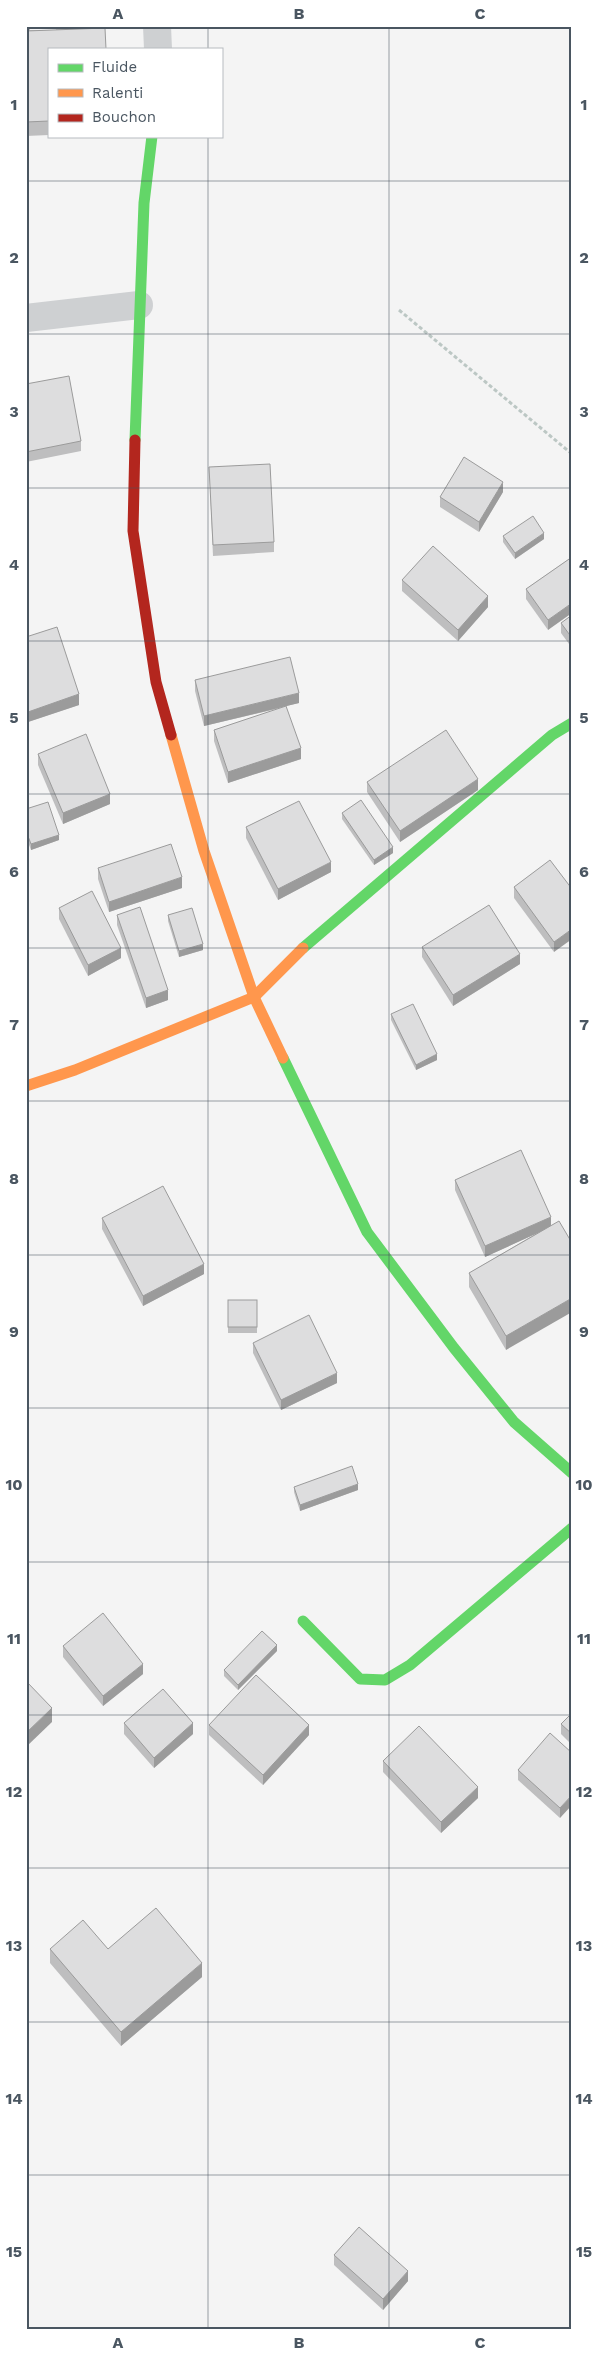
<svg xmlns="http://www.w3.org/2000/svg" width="598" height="2356" font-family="'Work Sans',sans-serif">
  <rect width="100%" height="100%" fill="#f4f4f4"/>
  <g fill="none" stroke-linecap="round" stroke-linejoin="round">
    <!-- path -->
    <polyline stroke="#bcc7c4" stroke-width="3" stroke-dasharray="4 2.5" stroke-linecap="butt" points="399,310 572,454"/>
    <!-- street -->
    <g stroke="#ced0d2" stroke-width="28">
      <polyline points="157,26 158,49"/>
      <polyline points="26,318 139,305"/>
    </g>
    <!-- fast -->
    <g stroke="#63d668" stroke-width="11">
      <polyline points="135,440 144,203 152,136"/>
      <polyline points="303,948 552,735 572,723"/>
      <polyline points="283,1058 367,1232 454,1348 514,1422 572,1473"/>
      <polyline points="303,1621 360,1679 385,1680 410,1665 572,1528"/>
    </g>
    <!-- slow -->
    <g stroke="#ff974d" stroke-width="11">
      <polyline points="171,735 204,851 254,997 283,1058"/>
      <polyline points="26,1086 75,1070 254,997 303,948"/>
    </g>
    <!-- jam -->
    <polyline stroke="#b3261e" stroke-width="11" points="135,440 133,531 156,682 171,735"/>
  </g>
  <!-- wall -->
  <g fill="#bebebf">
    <polygon points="26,26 30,26 30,30 56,30 56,26 96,26 49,49 49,135 26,136"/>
    <polygon points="26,384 81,441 81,451 26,462"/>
    <polygon points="209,467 274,542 274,552 213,556"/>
    <polygon points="503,492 479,532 440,507 440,497"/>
    <polygon points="503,536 544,539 515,559 503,542"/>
    <polygon points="572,557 548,630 526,599 526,589"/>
    <polygon points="402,580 488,607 458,641 402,591"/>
    <polygon points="572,615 572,648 561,633 561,623"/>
    <polygon points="26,637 79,705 28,722 26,716"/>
    <polygon points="195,680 299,703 286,706 301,759 228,783 214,741 214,730 281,708 204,726 195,691"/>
    <polygon points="38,754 110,804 63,824 38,765"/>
    <polygon points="367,782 478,790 400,842 367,792"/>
    <polygon points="26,809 59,840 31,850 26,837"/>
    <polygon points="342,813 393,853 374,865 342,819"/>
    <polygon points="246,827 331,872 278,900 246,838"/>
    <polygon points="98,868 182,888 109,912 98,879"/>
    <polygon points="514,887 572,889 554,952 514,898"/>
    <polygon points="59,908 121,958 88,976 59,919"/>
    <polygon points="117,915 168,1000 146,1008 117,925"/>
    <polygon points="168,915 203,950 179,957 168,921"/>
    <polygon points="422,947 520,964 453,1006 422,957"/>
    <polygon points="391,1014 437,1060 416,1070 391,1020"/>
    <polygon points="455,1180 551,1217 506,1350 469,1287 469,1273 537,1233 485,1257 455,1190"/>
    <polygon points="102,1218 204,1274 143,1306 102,1229"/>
    <rect x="228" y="1300" width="29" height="33"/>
    <polygon points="253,1343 337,1383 281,1410 253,1353"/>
    <polygon points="294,1487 358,1490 300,1511 294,1492"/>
    <polygon points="63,1646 143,1674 103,1706 63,1657"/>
    <polygon points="277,1651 238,1690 224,1676 224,1670"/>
    <polygon points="572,1713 572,1745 561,1734 561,1724"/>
    <polygon points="124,1723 193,1734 154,1768 124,1734"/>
    <polygon points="209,1725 309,1735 263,1785 209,1735"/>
    <polygon points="572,1753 560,1818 518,1780 518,1770"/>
    <polygon points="383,1761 478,1798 441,1833 383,1772"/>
    <polygon points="50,1949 108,1949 202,1977 121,2046 50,1963"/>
    <polygon points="572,2093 572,2112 570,2111 570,2097"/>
    <polygon points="334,2255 408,2281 383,2310 334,2265"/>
  </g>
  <!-- shaded-wall -->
  <g fill="#9b9b9b">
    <polygon points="503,482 503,492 479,532 479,522"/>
    <polygon points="544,533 544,539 515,559 515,553"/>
    <polygon points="488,596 488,607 458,641 458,630"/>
    <polygon points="572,603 572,613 548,630 548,620"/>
    <polygon points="299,693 299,703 204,726 204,716"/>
    <polygon points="79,694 79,705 28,722 28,712"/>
    <polygon points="301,748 301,759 228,783 228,772"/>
    <polygon points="478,779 478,790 400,842 400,831"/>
    <polygon points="110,794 110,804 63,824 63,813"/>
    <polygon points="59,835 59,840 31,850 31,844"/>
    <polygon points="393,847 393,853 374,865 374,860"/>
    <polygon points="331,862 331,872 278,900 278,889"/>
    <polygon points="182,877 182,888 109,912 109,902"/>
    <polygon points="572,929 572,939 554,952 554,942"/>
    <polygon points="203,944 203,950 179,957 179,951"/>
    <polygon points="121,948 121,958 88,976 88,965"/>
    <polygon points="520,954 520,964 453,1006 453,995"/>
    <polygon points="168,990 168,1000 146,1008 146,998"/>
    <polygon points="437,1054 437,1060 416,1070 416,1065"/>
    <polygon points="551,1217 551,1227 485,1257 485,1246"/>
    <polygon points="204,1264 204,1274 143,1306 143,1296"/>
    <polygon points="572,1298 572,1312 506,1350 506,1336"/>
    <polygon points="337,1373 337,1383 281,1410 281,1400"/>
    <polygon points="358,1484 358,1490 300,1511 300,1505"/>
    <polygon points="277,1645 277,1651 238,1690 238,1685"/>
    <polygon points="143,1664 143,1674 103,1706 103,1696"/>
    <polygon points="52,1708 52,1722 26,1747 26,1733"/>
    <polygon points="193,1723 193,1734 154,1768 154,1758"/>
    <polygon points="309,1725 309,1735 263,1785 263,1775"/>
    <polygon points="478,1787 478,1798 441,1833 441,1822"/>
    <polygon points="572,1795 572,1805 560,1818 560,1808"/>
    <polygon points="202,1963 202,1977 121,2046 121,2032"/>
    <polygon points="408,2271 408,2281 383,2310 383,2299"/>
  </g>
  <!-- building -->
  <g fill="#ddddde" stroke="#9b9b9b">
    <rect x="56" y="26" width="40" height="2"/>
    <polygon points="105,28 106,49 49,49 49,121 26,122 26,31"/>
    <polygon points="69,376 81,441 26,452 26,384"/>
    <polygon points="464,457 503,482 479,522 440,497"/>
    <polygon points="270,464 274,542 213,545 209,467"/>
    <polygon points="533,516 544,533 515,553 503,536"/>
    <polygon points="433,546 488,596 458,630 402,580"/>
    <polygon points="572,557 572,603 548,620 526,589"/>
    <polygon points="572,615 572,638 561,623"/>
    <polygon points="57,627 79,694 28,712 26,706 26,637"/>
    <polygon points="290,657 299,693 204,716 195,680"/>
    <polygon points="286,706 301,748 228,772 214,730"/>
    <polygon points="446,730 478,779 400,831 367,782"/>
    <polygon points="86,734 110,794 63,813 38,754"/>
    <polygon points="361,800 393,847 374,860 342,813"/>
    <polygon points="299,801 331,862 278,889 246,827"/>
    <polygon points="48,802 59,835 31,844 26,831 26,809"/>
    <polygon points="171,844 182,877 109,902 98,868"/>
    <polygon points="550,860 572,889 572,929 554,942 514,887"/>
    <polygon points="92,891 121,948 88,965 59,908"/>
    <polygon points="489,905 520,954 453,995 422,947"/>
    <polygon points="140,907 168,990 146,998 117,915"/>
    <polygon points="192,908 203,944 179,951 168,915"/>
    <polygon points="413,1004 437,1054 416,1065 391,1014"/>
    <polygon points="521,1150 551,1217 485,1246 455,1180"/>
    <polygon points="163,1186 204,1264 143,1296 102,1218"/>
    <polygon points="559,1221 572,1243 572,1298 506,1336 469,1273"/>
    <rect x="228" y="1300" width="29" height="27"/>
    <polygon points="309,1315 337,1373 281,1400 253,1343"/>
    <polygon points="352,1466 358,1484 300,1505 294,1487"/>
    <polygon points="103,1613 143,1664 103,1696 63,1646"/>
    <polygon points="262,1631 277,1645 238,1685 224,1670"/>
    <polygon points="256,1675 309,1725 263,1775 209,1725"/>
    <polygon points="26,1681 52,1708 26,1733"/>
    <polygon points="163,1689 193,1723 154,1758 124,1723"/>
    <polygon points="572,1713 572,1734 561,1724"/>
    <polygon points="419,1726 478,1787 441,1822 383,1761"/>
    <polygon points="550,1733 572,1753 572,1795 560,1808 518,1770"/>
    <polygon points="156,1908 202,1963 121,2032 50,1949 83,1920 108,1949"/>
    <polygon points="359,2227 408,2271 383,2299 334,2255"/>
  </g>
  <!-- grid -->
  <path fill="none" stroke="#4a5661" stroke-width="1" stroke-opacity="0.55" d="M 208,26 L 208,49M 389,26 L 389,2330M 208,136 L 208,2330M 26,181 L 572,181M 26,334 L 572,334M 26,488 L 572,488M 26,641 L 572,641M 26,794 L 572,794M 26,948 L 572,948M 26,1101 L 572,1101M 26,1255 L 572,1255M 26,1408 L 572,1408M 26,1562 L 572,1562M 26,1715 L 572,1715M 26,1868 L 572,1868M 26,2022 L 572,2022M 26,2175 L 572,2175"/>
  <!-- border -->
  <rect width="598" height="2356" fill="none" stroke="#ffffff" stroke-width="55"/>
  <!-- legend -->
  <rect x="48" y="48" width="175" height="90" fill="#ffffff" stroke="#b7bbc0"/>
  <rect x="58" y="64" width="25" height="8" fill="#63d668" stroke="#b7bbc0"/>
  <text x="92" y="72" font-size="15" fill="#4a5661">Fluide</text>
  <rect x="58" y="89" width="25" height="8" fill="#ff974d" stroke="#b7bbc0"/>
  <text x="92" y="98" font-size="15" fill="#4a5661">Ralenti</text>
  <rect x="58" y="114" width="25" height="8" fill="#b3261e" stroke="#b7bbc0"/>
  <text x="92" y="122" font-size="15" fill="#4a5661">Bouchon</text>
  <rect x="28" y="28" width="542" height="2300" fill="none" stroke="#4a5661" stroke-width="2"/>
  <g font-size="16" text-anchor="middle" font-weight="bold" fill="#4a5661">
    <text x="118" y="19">A</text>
    <text x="299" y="19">B</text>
    <text x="480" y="19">C</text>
    <text x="14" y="110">1</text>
    <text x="584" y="110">1</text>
    <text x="14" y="263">2</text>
    <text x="584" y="263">2</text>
    <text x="14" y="417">3</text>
    <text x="584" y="417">3</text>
    <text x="14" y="570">4</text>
    <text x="584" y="570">4</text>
    <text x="14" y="723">5</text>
    <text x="584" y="723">5</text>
    <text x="14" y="877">6</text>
    <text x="584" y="877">6</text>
    <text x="14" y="1030">7</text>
    <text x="584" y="1030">7</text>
    <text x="14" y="1184">8</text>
    <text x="584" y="1184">8</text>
    <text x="14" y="1337">9</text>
    <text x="584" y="1337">9</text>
    <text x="14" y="1490">10</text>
    <text x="584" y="1490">10</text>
    <text x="14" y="1644">11</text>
    <text x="584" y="1644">11</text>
    <text x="14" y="1797">12</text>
    <text x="584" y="1797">12</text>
    <text x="14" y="1951">13</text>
    <text x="584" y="1951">13</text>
    <text x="14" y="2104">14</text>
    <text x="584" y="2104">14</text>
    <text x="14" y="2257">15</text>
    <text x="584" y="2257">15</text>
    <text x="118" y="2348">A</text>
    <text x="299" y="2348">B</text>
    <text x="480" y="2348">C</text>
  </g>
</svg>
